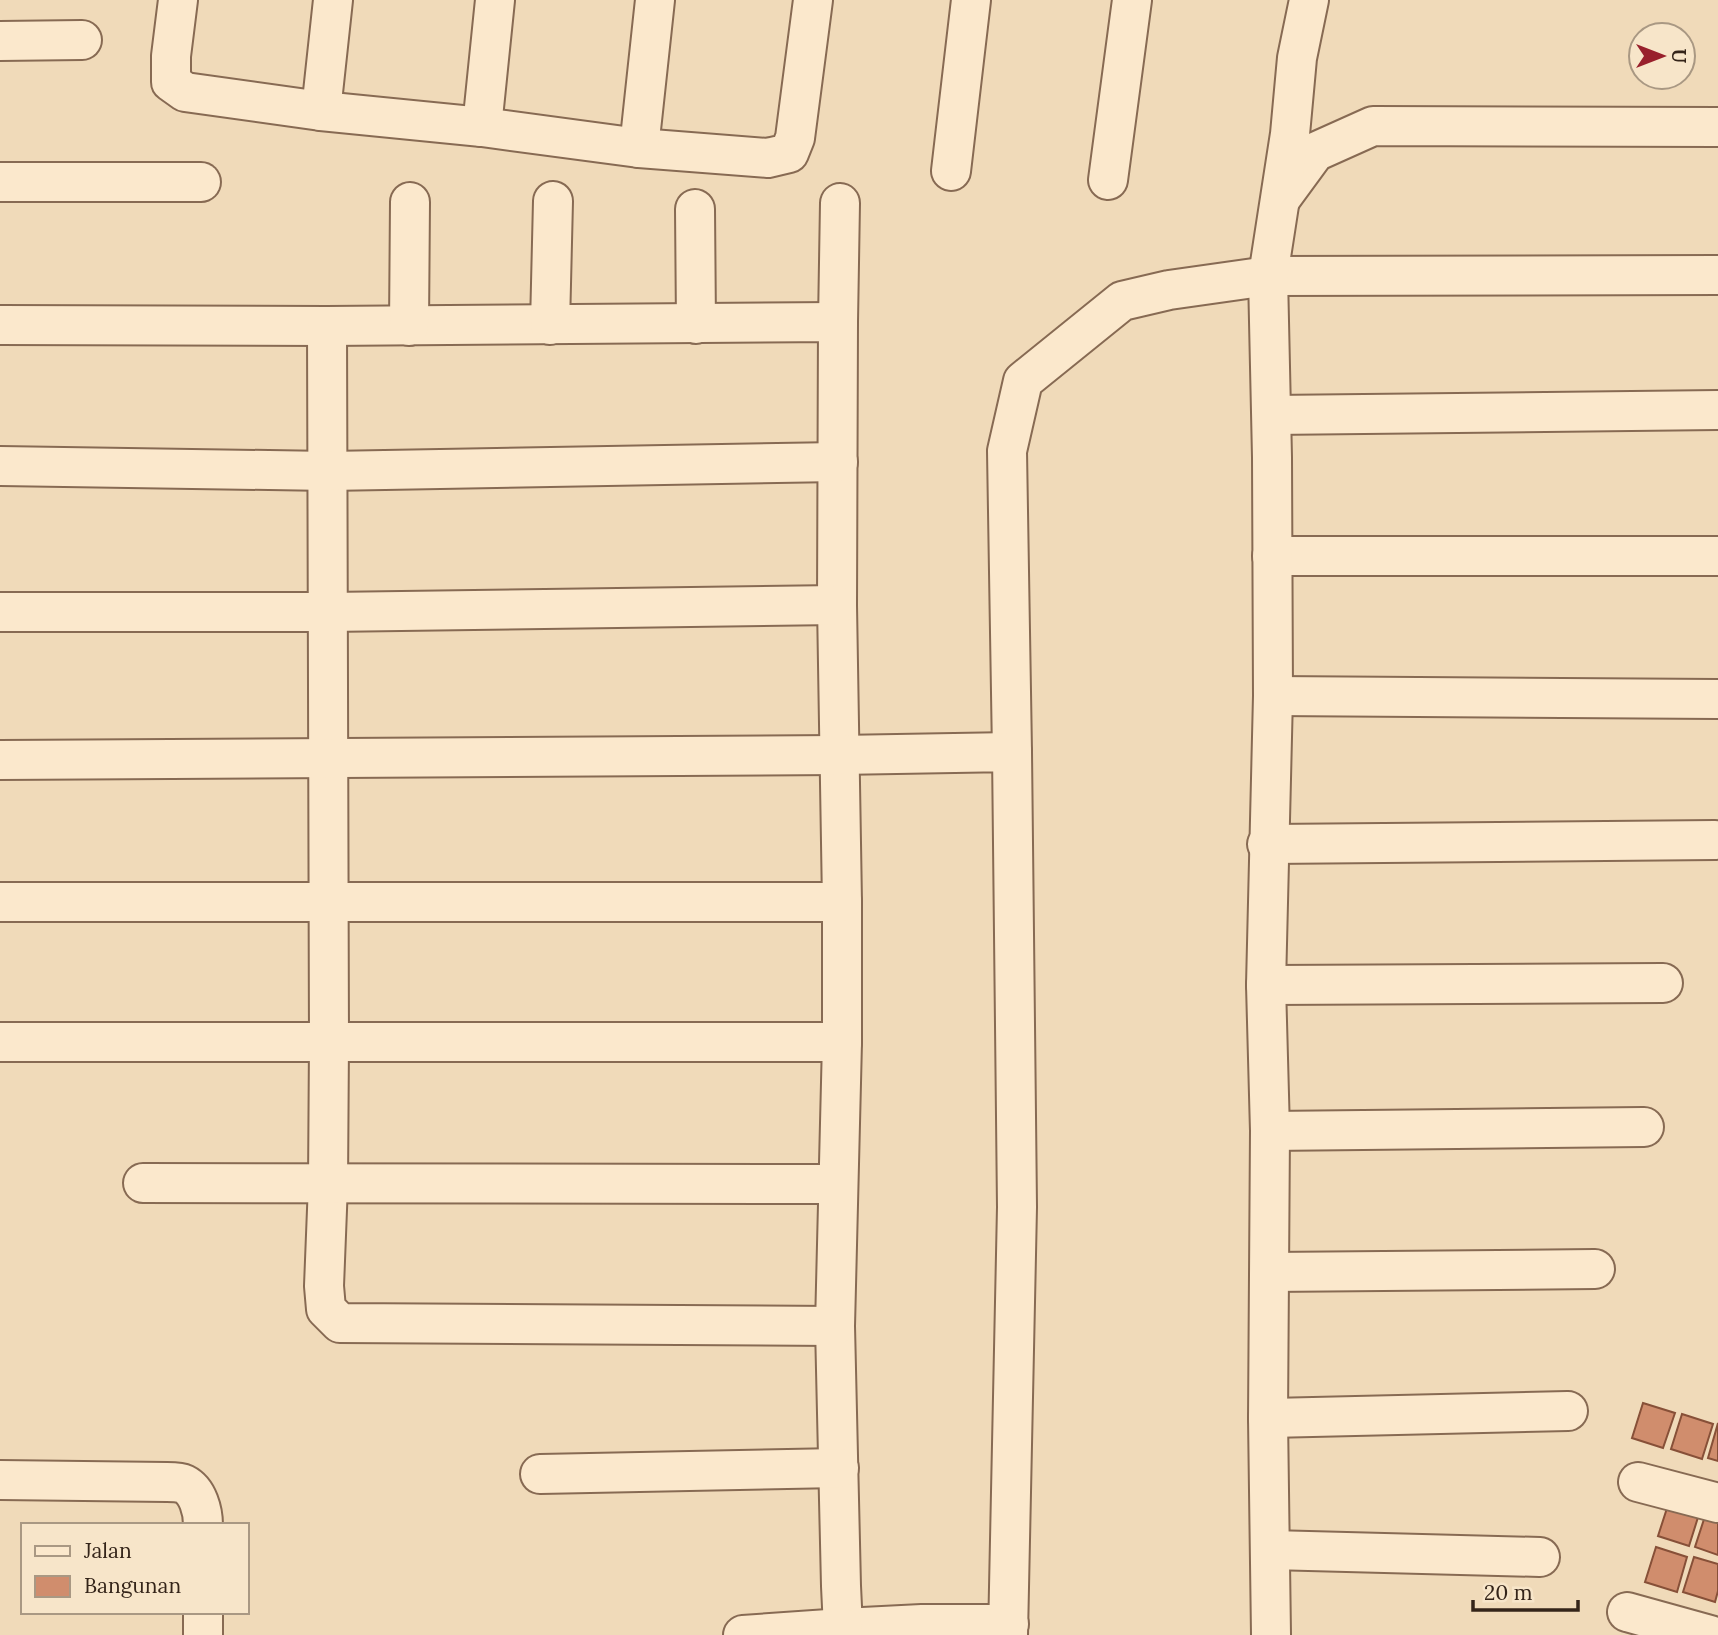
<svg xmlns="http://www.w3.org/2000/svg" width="1718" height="1635" font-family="Lora,serif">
  <rect width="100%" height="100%" fill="#f0dab9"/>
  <!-- building -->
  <g fill="#d08d6d" stroke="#875038" stroke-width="2">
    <polygon points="1643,1403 1675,1413 1663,1448 1632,1438"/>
    <polygon points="1682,1414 1713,1424 1702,1459 1671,1449"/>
    <polygon points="1718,1423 1718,1461 1708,1458"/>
    <polygon points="1669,1502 1700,1511 1689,1546 1658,1536"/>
    <polygon points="1706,1513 1718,1516 1718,1555 1695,1547"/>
    <polygon points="1656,1547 1687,1557 1677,1592 1645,1582"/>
    <polygon points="1694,1557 1718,1564 1718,1591 1715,1602 1683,1592"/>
  </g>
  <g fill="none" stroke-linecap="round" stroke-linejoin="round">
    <!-- minor casing -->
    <g stroke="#876a53" stroke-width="42">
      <g id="minor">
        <polyline points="178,0 171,56 171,82 185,92 321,111 482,127 639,148 768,158 789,153 795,138 813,0"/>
        <polyline points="0,41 82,40"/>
        <polyline points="321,111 333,0"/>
        <polyline points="482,127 495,0"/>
        <polyline points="639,148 655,0"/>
        <polyline points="951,171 971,0"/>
        <polyline points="1108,180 1132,0"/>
        <polyline points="0,182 201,182"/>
        <polyline points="1282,197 1315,152 1373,126 1718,127"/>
        <polyline points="695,209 696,324"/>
        <polyline points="838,322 840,203"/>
        <polyline points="0,325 327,326 838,322 837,605 842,902 842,1042 835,1326 841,1586 843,1628 922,1624 1009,1624"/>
        <polyline points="550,325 553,201"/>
        <polyline points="327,326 329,1042 328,1184 324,1286 326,1309 340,1323 835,1326"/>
        <polyline points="409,326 410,202"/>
        <polyline points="1272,415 1718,410"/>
        <polyline points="0,466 329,471 838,462"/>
        <polyline points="1272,556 1718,556"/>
        <polyline points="0,612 329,612 837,605"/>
        <polyline points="1273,696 1718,699"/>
        <polyline points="1012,752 1007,451 1023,381 1122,301 1169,290 1268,276 1718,275"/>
        <polyline points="0,760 839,755 1012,752 1017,1207 1008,1635"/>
        <polyline points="1267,844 1715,840"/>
        <polyline points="0,902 842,902"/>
        <polyline points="1266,985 1663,983"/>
        <polyline points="0,1042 842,1042"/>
        <polyline points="1270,1131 1644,1127"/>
        <polyline points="143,1183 838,1184"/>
        <polyline points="1270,1272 1595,1269"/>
        <polyline points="1268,1418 1568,1411"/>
        <polyline points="540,1474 839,1468"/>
        <path d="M 0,1480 L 167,1482 C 171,1482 180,1482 184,1484 C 198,1491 203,1511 203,1525"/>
        <polyline points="1638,1482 1718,1503"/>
        <polyline points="1271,1550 1540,1557"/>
        <polyline points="203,1612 203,1635"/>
        <polyline points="1627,1612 1710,1635"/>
        <polyline points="743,1635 843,1628"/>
        <polyline points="1271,1635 1268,1418 1270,1131 1266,985 1273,696 1272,457 1268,276 1290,134 1297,58 1309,0"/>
      </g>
    </g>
    <!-- minor -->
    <use href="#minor" stroke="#fbe8cc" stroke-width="38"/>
  </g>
  <!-- legend -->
  <rect x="21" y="1523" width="228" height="91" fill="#f7e5c9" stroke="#a99883" stroke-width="2"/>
  <rect x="35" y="1546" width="35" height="10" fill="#fbe8cc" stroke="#a99883" stroke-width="2"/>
  <text x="84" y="1558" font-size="21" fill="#342419">Jalan</text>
  <rect x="35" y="1576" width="35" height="21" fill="#d08d6d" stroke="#a99883" stroke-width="2"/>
  <text x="84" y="1593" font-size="21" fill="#342419">Bangunan</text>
  <!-- north arrow -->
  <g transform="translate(1662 56) rotate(90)"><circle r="33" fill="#f7e5c9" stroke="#a99883" stroke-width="2"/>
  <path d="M0-5L12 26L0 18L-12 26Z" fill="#98202c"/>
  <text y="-10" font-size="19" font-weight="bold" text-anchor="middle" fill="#342419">U</text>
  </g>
  <!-- scale -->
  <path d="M1473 1600v10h105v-10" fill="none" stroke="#342419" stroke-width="3.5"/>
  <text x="1484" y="1600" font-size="21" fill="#342419" stroke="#f7e5c9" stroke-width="5" paint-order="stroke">20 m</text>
</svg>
